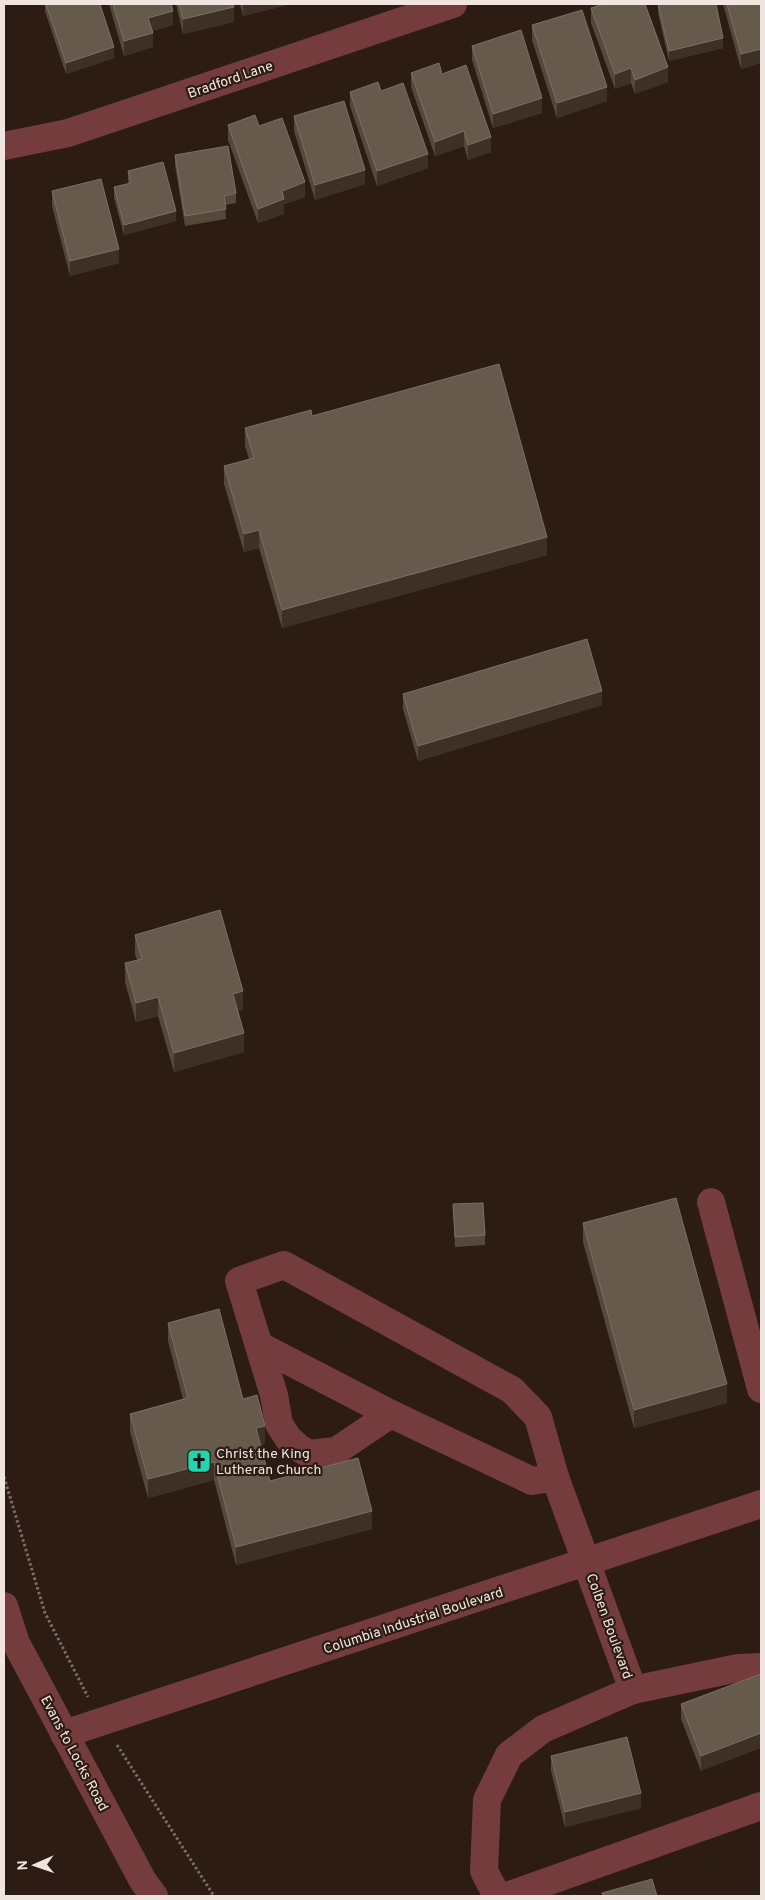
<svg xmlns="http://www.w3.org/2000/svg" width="765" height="1900" font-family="Overpass,sans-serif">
  <rect width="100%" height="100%" fill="#2c1c14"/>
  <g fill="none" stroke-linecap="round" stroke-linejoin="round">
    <!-- path -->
    <g stroke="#7b6d66" stroke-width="3" stroke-dasharray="2.5 2.5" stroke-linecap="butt">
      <polyline points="4,1477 45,1613 88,1697"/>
      <polyline points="117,1745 214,1896"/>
    </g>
    <!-- minor -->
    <g stroke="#753c3d" stroke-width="28">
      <polyline points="4,146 68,133 453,4"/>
      <polyline points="711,1202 761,1389"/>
      <polyline points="260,1346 391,1414 532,1481 555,1477"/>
      <polyline points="391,1414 336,1451 309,1454 299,1448 288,1438 279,1424 274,1395 239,1281 284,1265 512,1390 538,1417 555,1477 633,1690"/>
      <polyline points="4,1606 16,1643 143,1881 154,1896"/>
      <polyline points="64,1734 761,1504"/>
      <polyline points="497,1896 484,1871 487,1800 509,1755 543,1729 633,1690 738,1668 761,1667"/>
      <polyline points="507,1896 761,1806"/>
    </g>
  </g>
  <!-- wall -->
  <g fill="#56493b">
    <polygon points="45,4 100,4 114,58 66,74 45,11"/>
    <polygon points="109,4 171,4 173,25 152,31 153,47 124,56"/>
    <polygon points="176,4 233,4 234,22 183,34"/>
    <polygon points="240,4 291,4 243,16"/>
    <polygon points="658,4 723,48 669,61 658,13"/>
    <polygon points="723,4 761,4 761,63 741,69"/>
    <polygon points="591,8 668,82 635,94 631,83 615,89 591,23"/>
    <polygon points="532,25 607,101 557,118 532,40"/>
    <polygon points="472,46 542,113 493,128 472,60"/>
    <polygon points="411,73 442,74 491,152 468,160 464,146 435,156 411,87"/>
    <polygon points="381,91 428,168 377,186 350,106 350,92"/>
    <polygon points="294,116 365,184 315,200 294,131"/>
    <polygon points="228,125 259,126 305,197 284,204 284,214 258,223 228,140"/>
    <polygon points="175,155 236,193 236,203 225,205 226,219 185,226 175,165"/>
    <polygon points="128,171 176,221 124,235 114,198 114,187 128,184"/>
    <polygon points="52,191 119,263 70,276 52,206"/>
    <polygon points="312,416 547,555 282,628 259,548 244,552 224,484 224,466 249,459 245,446 245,428"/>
    <polygon points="403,694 602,705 418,761 403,709"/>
    <polygon points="135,935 243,1010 238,1011 244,1052 174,1072 158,1016 136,1022 125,982 125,963 137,960 135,954"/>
    <polygon points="453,1204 485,1235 485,1245 455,1247"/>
    <polygon points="583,1223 727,1403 634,1428 583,1242"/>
    <polygon points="168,1323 243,1399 265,1444 261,1445 270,1481 372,1529 236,1565 214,1480 148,1498 130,1432 130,1414 183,1399 168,1341"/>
    <polygon points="761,1674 701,1771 681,1719 681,1704"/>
    <polygon points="551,1756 641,1808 565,1827 551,1771"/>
  </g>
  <!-- shaded-wall -->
  <g fill="#3e3024">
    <polygon points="243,4 291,4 243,16"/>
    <polygon points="234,7 234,22 183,34 183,19"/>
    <polygon points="173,11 173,25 148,32 148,18"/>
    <polygon points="153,33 153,47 124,56 124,41"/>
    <polygon points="723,38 723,48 669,61 669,51"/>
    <polygon points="114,47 114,58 66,74 66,63"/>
    <polygon points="761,49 761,63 741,69 741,54"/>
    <polygon points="668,67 668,82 635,94 635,80"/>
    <polygon points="631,68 631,83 615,89 615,74"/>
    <polygon points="607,87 607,101 557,118 557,103"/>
    <polygon points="542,98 542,113 493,128 493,114"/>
    <polygon points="464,131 464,146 435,156 435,142"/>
    <polygon points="491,137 491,152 468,160 468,145"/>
    <polygon points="428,154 428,168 377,186 377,171"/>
    <polygon points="365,170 365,184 315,200 315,185"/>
    <polygon points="305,182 305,197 284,204 284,214 258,223 258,209 282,191"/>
    <polygon points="176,211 176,221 124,235 124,225"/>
    <polygon points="119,249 119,263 70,276 70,261"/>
    <polygon points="259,530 259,548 244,552 244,534"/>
    <polygon points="547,537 547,555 282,628 282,610"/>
    <polygon points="602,691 602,705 418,761 418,746"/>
    <polygon points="243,991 243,1010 233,1013 233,994"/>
    <polygon points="158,997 158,1016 136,1022 136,1003"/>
    <polygon points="244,1033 244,1052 174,1072 174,1053"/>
    <polygon points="727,1384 727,1403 634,1428 634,1410"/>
    <polygon points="265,1426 265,1444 256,1446 256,1428"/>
    <polygon points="214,1462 214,1480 148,1498 148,1479"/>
    <polygon points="372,1511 372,1529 236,1565 236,1547"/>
    <polygon points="761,1733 761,1748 701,1771 701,1756"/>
    <polygon points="641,1793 641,1808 565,1827 565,1812"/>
  </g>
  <!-- building -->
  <g fill="#665a4d" stroke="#7c6f64">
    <polygon points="46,4 100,4 114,47 66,63"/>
    <polygon points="113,4 171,4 173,11 148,18 153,33 124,41"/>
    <polygon points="179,4 233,4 234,7 183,19"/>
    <polygon points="603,4 645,4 668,67 635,80 631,68 615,74 591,8"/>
    <polygon points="658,4 716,4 723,38 669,51"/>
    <polygon points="727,4 761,4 761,49 741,54"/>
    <polygon points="582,10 607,87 557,103 532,25"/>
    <polygon points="521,30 542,98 493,114 472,46"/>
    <polygon points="439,63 442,74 466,65 491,137 468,145 464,131 435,142 411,73"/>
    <polygon points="378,82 381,91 403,83 428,154 377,171 350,92"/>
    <polygon points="344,101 365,170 315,185 294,116"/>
    <polygon points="255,115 259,126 282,118 305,182 282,191 284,199 258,209 228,125"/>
    <polygon points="228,146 236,193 224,196 226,209 185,216 175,155"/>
    <polygon points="163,162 176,211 124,225 114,187 131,183 128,171"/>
    <polygon points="101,179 119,249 70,261 52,191"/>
    <polygon points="499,364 547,537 282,610 259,530 244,534 224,466 254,458 245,428 311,410 312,416"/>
    <polygon points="587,639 602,691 418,746 403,694"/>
    <polygon points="220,910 243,991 233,994 244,1033 174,1053 158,997 136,1003 125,963 142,959 135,935"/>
    <polygon points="676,1198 727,1384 634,1410 583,1223"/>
    <polygon points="483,1203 485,1235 455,1237 453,1204"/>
    <polygon points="219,1309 243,1399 257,1395 265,1426 256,1428 270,1481 358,1458 372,1511 236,1547 214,1462 148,1479 130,1414 188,1398 168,1323"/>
    <polygon points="761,1674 761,1733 701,1756 681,1704"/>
    <polygon points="627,1737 641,1793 565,1812 551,1756"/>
    <polygon points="652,1879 657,1896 603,1896 602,1893"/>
  </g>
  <!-- icons -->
  <defs>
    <g id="church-square" transform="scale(1.25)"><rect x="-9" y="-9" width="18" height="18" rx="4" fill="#20d5b0" stroke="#2c1c14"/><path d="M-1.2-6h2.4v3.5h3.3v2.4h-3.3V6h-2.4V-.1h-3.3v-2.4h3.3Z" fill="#111"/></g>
  </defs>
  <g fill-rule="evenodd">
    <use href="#church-square" x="199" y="1461"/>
  </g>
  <g text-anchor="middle" stroke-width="4.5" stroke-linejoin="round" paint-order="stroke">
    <!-- street labels -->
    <g font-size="14" fill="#f1e5e0" stroke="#2c1c14">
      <text transform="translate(230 79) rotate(-19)" y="5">Bradford Lane</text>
      <text transform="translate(413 1620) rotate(-18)" y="5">Columbia Industrial Boulevard</text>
      <text transform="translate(610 1626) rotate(70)" y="5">Colben Boulevard</text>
      <text transform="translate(75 1753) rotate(62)" y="5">Evans to Locks Road</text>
    </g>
    <!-- poi labels -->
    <g font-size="14" fill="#f1e5e0" stroke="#2c1c14" text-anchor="start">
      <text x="216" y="1458">Christ the King<tspan x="216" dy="16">Lutheran Church</tspan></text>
    </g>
  </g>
  <!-- border -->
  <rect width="765" height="1900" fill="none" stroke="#f1e5e0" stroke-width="10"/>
  <!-- north arrow -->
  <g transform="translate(35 1865) rotate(268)" stroke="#2c1c14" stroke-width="4" paint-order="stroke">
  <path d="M0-4L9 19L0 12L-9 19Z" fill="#f1e5e0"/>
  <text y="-8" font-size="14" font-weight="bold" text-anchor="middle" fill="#f1e5e0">N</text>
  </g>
</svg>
